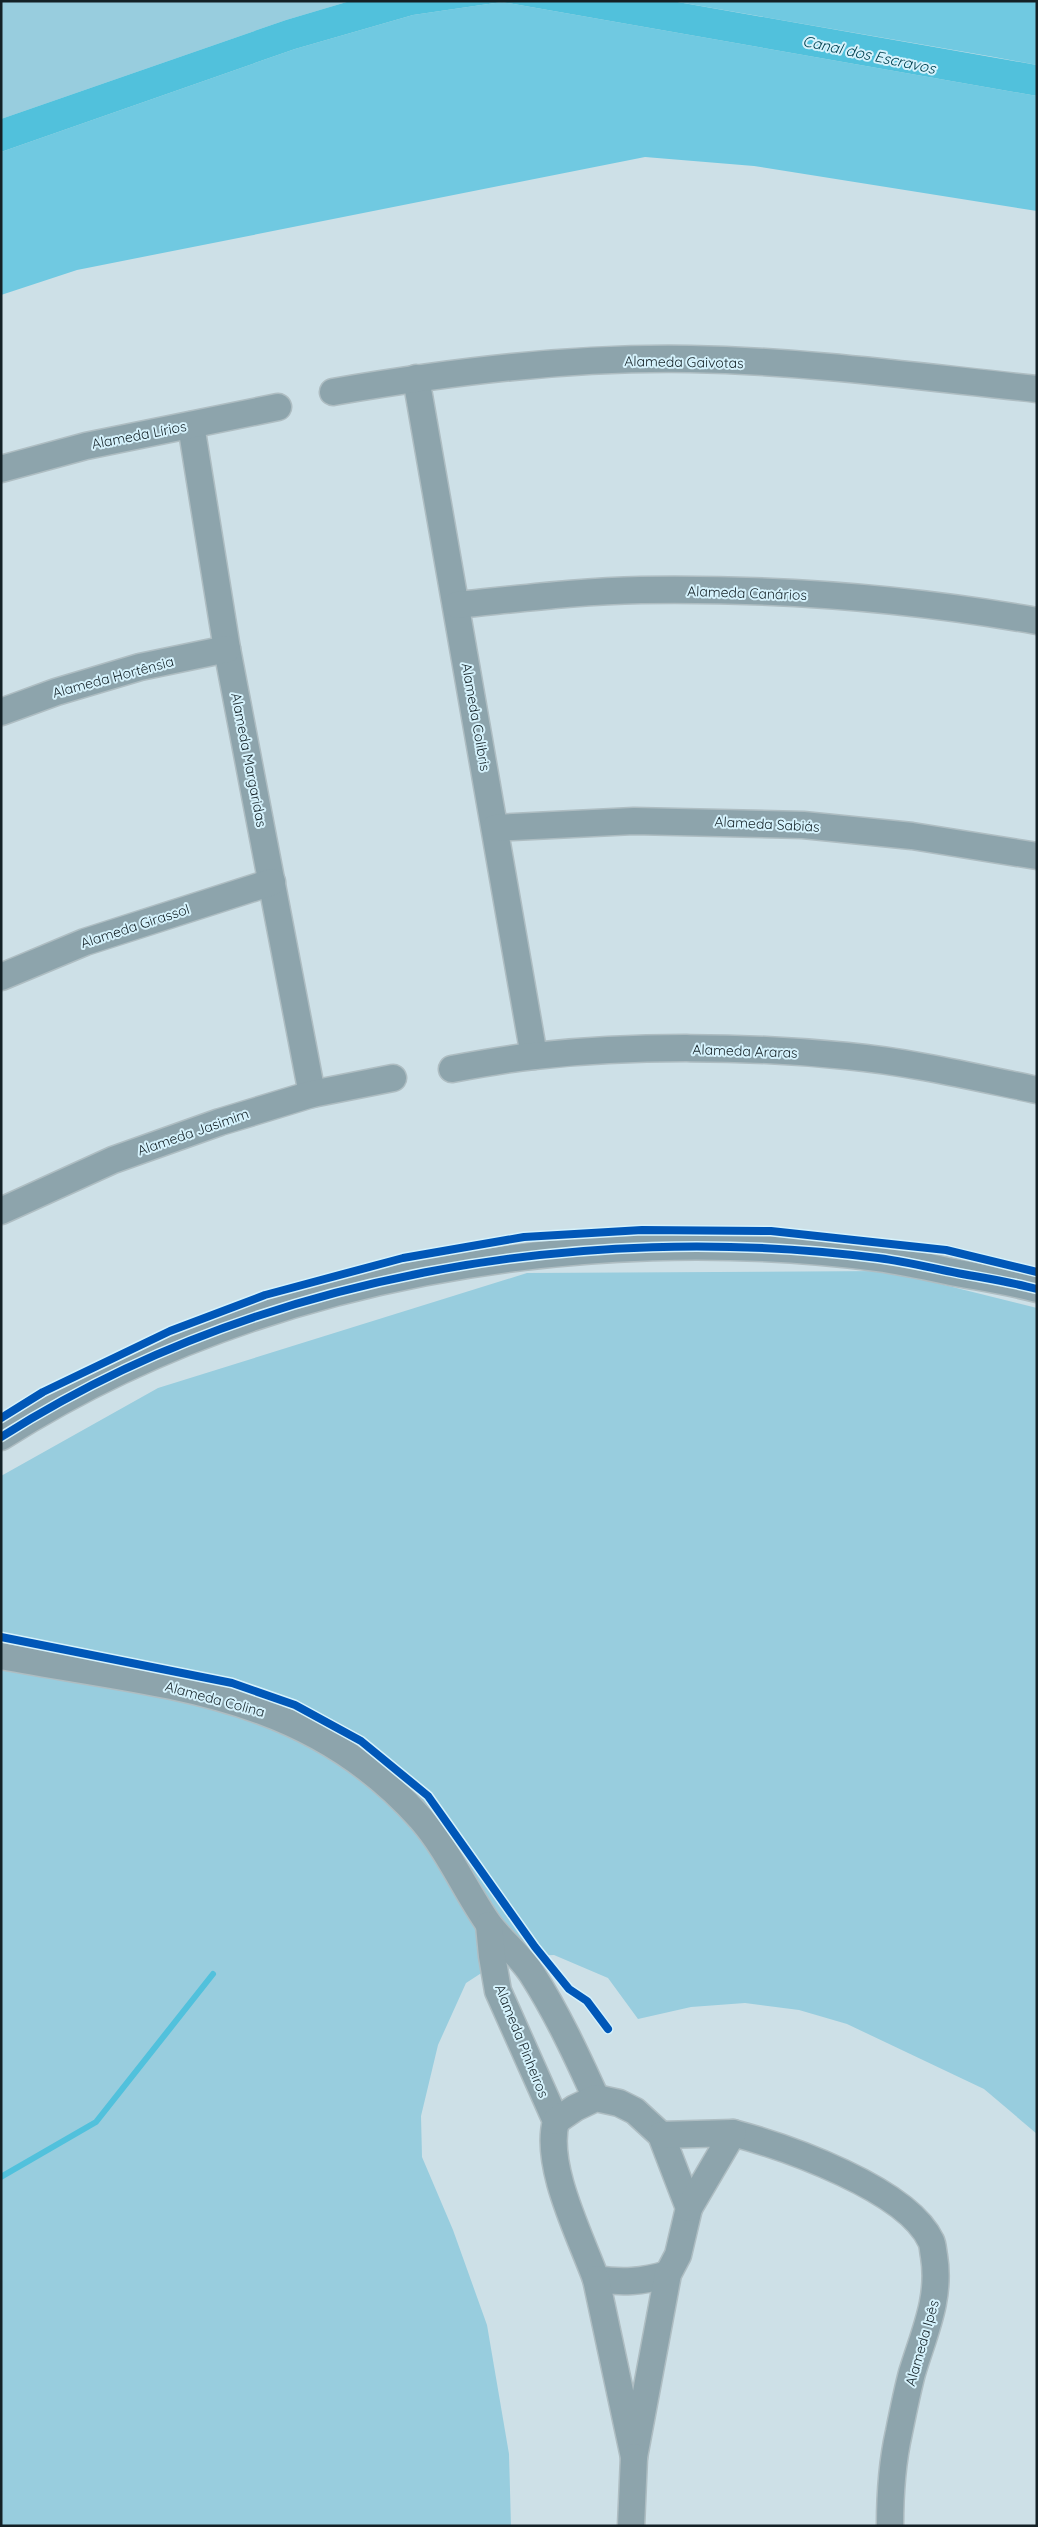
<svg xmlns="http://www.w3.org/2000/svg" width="1038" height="2527" font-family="Quicksand,sans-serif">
  <rect width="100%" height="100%" fill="#cde0e7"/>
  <!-- green -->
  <g fill="#98cdde">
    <polygon points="1,1 350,1 286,20 1,119"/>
    <polygon points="888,1271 1037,1308 1037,2134 984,2089 847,2024 799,2010 745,2003 691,2007 638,2019 608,1978 554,1955 506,1957 466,1983 438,2045 421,2116 422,2157 453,2230 487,2325 509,2454 511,2526 1,2526 1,1476 158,1388 527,1273"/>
  </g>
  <!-- forest -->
  <g fill="#70c9e1">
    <polygon points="672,1 1037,1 1037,65 994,57"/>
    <polygon points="502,2 1037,96 1037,211 754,166 645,157 77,270 1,295 1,152 295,49 413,15"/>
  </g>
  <!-- water -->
  <polygon fill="#51c1dc" points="350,1 672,1 1037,65 1037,96 502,2 413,15 295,49 1,152 1,119 286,20"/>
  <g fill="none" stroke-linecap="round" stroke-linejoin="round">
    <!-- stream -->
    <polyline stroke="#51c1dc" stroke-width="6" points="1,2177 96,2122 213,1974"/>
    <!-- minor casing -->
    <g stroke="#aebdc2" stroke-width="29">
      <g id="minor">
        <polyline points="416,378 534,1056"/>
        <path d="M 333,392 C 450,372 570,357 690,359 C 806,361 922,377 1037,389"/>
        <polyline points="191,425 227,649 312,1094"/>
        <polyline points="1,469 86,446 278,407"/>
        <path d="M 457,605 C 518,599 580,591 641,590 C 773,588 907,598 1037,621"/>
        <polyline points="1,712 56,692 140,667 227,649"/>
        <polyline points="495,828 634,821 803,825 912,836 1037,856"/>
        <polyline points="1,977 85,942 272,882"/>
        <path d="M 452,1069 C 479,1064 506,1059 534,1056 C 634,1045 747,1046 847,1056 C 911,1062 974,1077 1037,1090"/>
        <polyline points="1,1211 113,1160 220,1122 312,1094 393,1078"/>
        <path d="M 1,1437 C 256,1275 582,1220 878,1258 C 901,1261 924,1266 947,1271 C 977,1277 1007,1281 1037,1289"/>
        <path d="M 1,1656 C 160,1686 306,1689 421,1819 C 448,1850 465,1890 488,1923 C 501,1941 520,1955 532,1974 C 557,2013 577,2056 596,2098"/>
        <path d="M 489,1925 L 492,1956 L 498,1991 L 556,2121 C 544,2166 580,2235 596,2279 C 622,2283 642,2282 668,2274"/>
        <polyline points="556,2121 575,2108 596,2098 619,2103 635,2111 661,2135 689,2208 678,2255 668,2274 634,2457 596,2279"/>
        <path d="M 733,2133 C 786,2147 907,2189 931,2241 C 933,2245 933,2251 934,2256 C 941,2298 924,2333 912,2373 C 907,2392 903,2412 899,2432 C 892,2463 890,2494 890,2526"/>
        <polyline points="661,2135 733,2133 689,2208"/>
        <polyline points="631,2526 634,2457"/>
      </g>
    </g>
    <!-- minor -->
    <use href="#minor" stroke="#8da4ac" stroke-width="26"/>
    <!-- cycleway casing -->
    <g stroke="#d5f2fc" stroke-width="11">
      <g id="cycleway">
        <polyline points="1,1418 43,1392 170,1331 265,1295 403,1258 524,1237 642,1230 771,1231 946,1250 1037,1272"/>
        <path d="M 1,1437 C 256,1275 582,1220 878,1258 C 901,1261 924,1266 947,1271 C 977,1277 1007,1281 1037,1289"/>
        <polyline points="1,1637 232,1683 295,1705 361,1741 428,1796 535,1947 569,1989 587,2001 608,2029"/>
      </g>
    </g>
    <!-- cycleway -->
    <use href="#cycleway" stroke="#0057b8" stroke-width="8"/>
  </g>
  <g text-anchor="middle" stroke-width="4" stroke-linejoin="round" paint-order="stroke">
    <!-- street labels -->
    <g font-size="14" fill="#142126" stroke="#d5f2fc">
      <text transform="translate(684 362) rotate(1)" y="5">Alameda Gaivotas</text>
      <text transform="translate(139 435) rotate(-11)" y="5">Alameda Lírios</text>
      <text transform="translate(747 593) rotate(2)" y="5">Alameda Canários</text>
      <text transform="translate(113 677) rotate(-15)" y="5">Alameda Hortênsia</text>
      <text transform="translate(476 717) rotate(80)" y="5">Alameda Colibris</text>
      <text transform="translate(249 760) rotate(79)" y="5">Alameda Margaridas</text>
      <text transform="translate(767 824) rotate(3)" y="5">Alameda Sabiás</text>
      <text transform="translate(135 926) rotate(-18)" y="5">Alameda Girassol</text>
      <text transform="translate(745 1051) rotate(2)" y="5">Alameda Araras</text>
      <text transform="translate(193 1132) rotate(-19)" y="5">Alameda Jasimim</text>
      <text transform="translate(215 1699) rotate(15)" y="5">Alameda Colina</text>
      <text transform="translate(522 2041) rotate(68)" y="5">Alameda Pinheiros</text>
      <text transform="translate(922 2343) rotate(-74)" y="5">Alameda Ipês</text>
    </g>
    <!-- water labels -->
    <g font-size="15" font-style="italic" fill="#00404f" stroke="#d5f2fc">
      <text transform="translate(869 55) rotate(12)" y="5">Canal dos Escravos</text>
    </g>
  </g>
  <!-- border -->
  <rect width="1038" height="2527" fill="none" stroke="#142126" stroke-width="5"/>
</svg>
